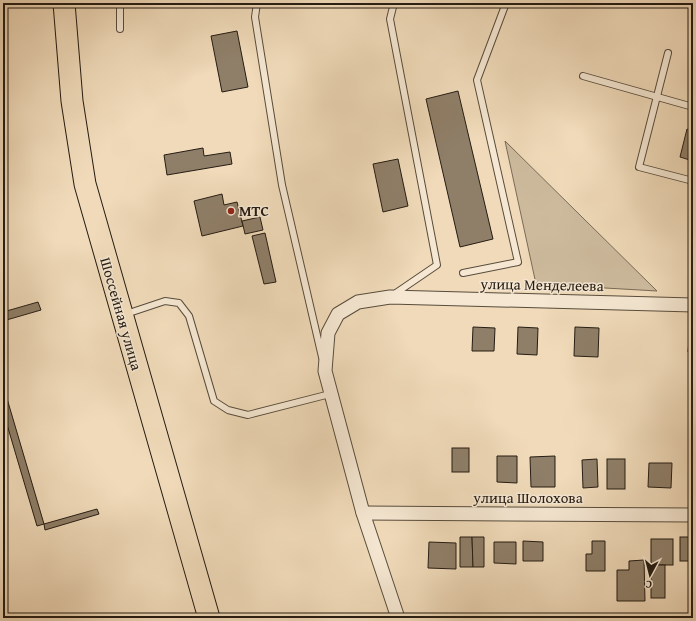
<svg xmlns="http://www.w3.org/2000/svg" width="696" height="621" font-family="'Gentium Book Plus',serif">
  <rect width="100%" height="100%" fill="#f0dab9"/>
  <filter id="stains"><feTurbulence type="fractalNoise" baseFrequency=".005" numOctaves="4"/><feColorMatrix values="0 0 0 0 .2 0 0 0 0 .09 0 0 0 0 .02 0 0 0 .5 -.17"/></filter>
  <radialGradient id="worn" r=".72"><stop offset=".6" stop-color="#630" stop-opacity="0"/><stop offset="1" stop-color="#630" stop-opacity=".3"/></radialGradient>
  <!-- green -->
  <polygon fill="#cdba9d" stroke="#796b58" points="505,141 657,291 536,284"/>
  <!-- building -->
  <g fill="#8f7f69" stroke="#251c13">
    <polygon points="237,31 248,87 222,92 211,36"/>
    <polygon points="458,91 493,239 460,247 426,99"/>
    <polygon points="687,129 693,131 693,161 680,157"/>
    <polygon points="203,148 204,156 230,152 232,164 167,175 164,155"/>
    <polygon points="398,159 408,206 383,212 373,164"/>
    <polygon points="222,194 224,205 237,202 243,226 202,236 194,201"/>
    <polygon points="260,217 263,230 245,234 242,221"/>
    <polygon points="265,233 276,282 264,284 252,236"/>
    <polygon points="38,302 41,310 3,321 3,312"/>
    <polygon points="473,327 495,328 494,351 472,351"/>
    <polygon points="518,327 538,328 537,355 517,354"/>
    <polygon points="575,327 599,328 598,357 574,356"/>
    <polygon points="690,328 693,328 693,352 688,352"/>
    <polygon points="3,385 44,524 37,526 3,411"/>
    <rect x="452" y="448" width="17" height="24"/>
    <polygon points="497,456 517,456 517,483 497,482"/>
    <polygon points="555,456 555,487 531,487 530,457"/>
    <polygon points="597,459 598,487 583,488 582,460"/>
    <rect x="607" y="459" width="18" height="30"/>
    <polygon points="649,463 672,463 671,488 648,487"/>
    <polygon points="97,509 99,514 45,530 44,524"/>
    <polygon points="460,537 472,537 473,567 460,567"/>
    <polygon points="472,537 484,537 484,567 473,567"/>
    <rect x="680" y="537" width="10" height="24"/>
    <polygon points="693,538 693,573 692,573"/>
    <rect x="651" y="539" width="22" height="26"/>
    <polygon points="523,541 543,542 543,561 523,561"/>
    <polygon points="592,541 605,541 605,571 586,571 586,554 592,554"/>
    <polygon points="429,542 456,543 456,569 428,568"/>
    <polygon points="494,542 516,542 516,564 494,563"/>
    <polygon points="644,560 645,601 617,601 617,570 629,570 629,561"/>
    <rect x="651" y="565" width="14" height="33"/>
  </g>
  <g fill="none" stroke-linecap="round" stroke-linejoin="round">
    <!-- service casing -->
    <g stroke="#584c3c" stroke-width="8">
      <g id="service">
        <polyline points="120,3 120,29"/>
        <polyline points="257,3 255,17 282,185 322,357"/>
        <polyline points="668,53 639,167 693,181"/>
        <polyline points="583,76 693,107"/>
        <polyline points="463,273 518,262 477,80 506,3"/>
        <polyline points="393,295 437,265 390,19 394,3"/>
        <polyline points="126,314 165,301 179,303 189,316 214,401 228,410 248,415 330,394"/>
      </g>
    </g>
    <!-- minor casing -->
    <g stroke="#584c3c" stroke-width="15">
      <g id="minor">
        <polyline points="363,513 693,515"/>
        <polyline points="398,618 363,513 325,371 328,333 338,314 358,302 390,297 693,305"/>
      </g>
    </g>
    <!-- trunk casing -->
    <g stroke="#251c13" stroke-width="23">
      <polyline id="trunk" points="64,3 72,101 85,184 209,618"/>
    </g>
    <!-- service -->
    <use href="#service" stroke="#f5e7d2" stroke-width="6"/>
    <!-- minor -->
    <use href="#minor" stroke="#f5e7d2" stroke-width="13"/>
    <!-- trunk -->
    <use href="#trunk" stroke="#f0dab9" stroke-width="21"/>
  </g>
  <!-- markers -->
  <circle fill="#8f2418" stroke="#f5e7d2" stroke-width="1.5" cx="231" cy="211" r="4"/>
  <g text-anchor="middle" stroke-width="3" stroke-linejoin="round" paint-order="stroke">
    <!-- poi labels -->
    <g font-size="15" font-weight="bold" fill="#251c13" stroke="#f5e7d2" text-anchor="start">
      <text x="239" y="216">МТС</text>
    </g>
    <!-- street labels -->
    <g font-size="15" fill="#251c13" stroke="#f5e7d2">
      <text transform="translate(542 285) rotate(1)" y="5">улица Менделеева</text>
      <text transform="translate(121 314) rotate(74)" y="5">Шоссейная улица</text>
      <text x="528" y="503">улица Шолохова</text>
    </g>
  </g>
  <!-- margin -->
  <rect width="696" height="621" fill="none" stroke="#f0dab9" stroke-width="16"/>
  <rect x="4" y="4" width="688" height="613" fill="none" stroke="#251c13" stroke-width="2"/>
  <rect x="8" y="8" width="680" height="605" fill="none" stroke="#251c13"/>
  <!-- north arrow -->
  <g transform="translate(650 575) rotate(187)" stroke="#f5e7d2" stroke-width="3" paint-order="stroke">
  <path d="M0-3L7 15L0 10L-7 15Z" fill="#251c13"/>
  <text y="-6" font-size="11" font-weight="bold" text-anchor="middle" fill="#251c13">С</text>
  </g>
  <rect width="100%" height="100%" filter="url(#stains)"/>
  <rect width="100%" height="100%" fill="url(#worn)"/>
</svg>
